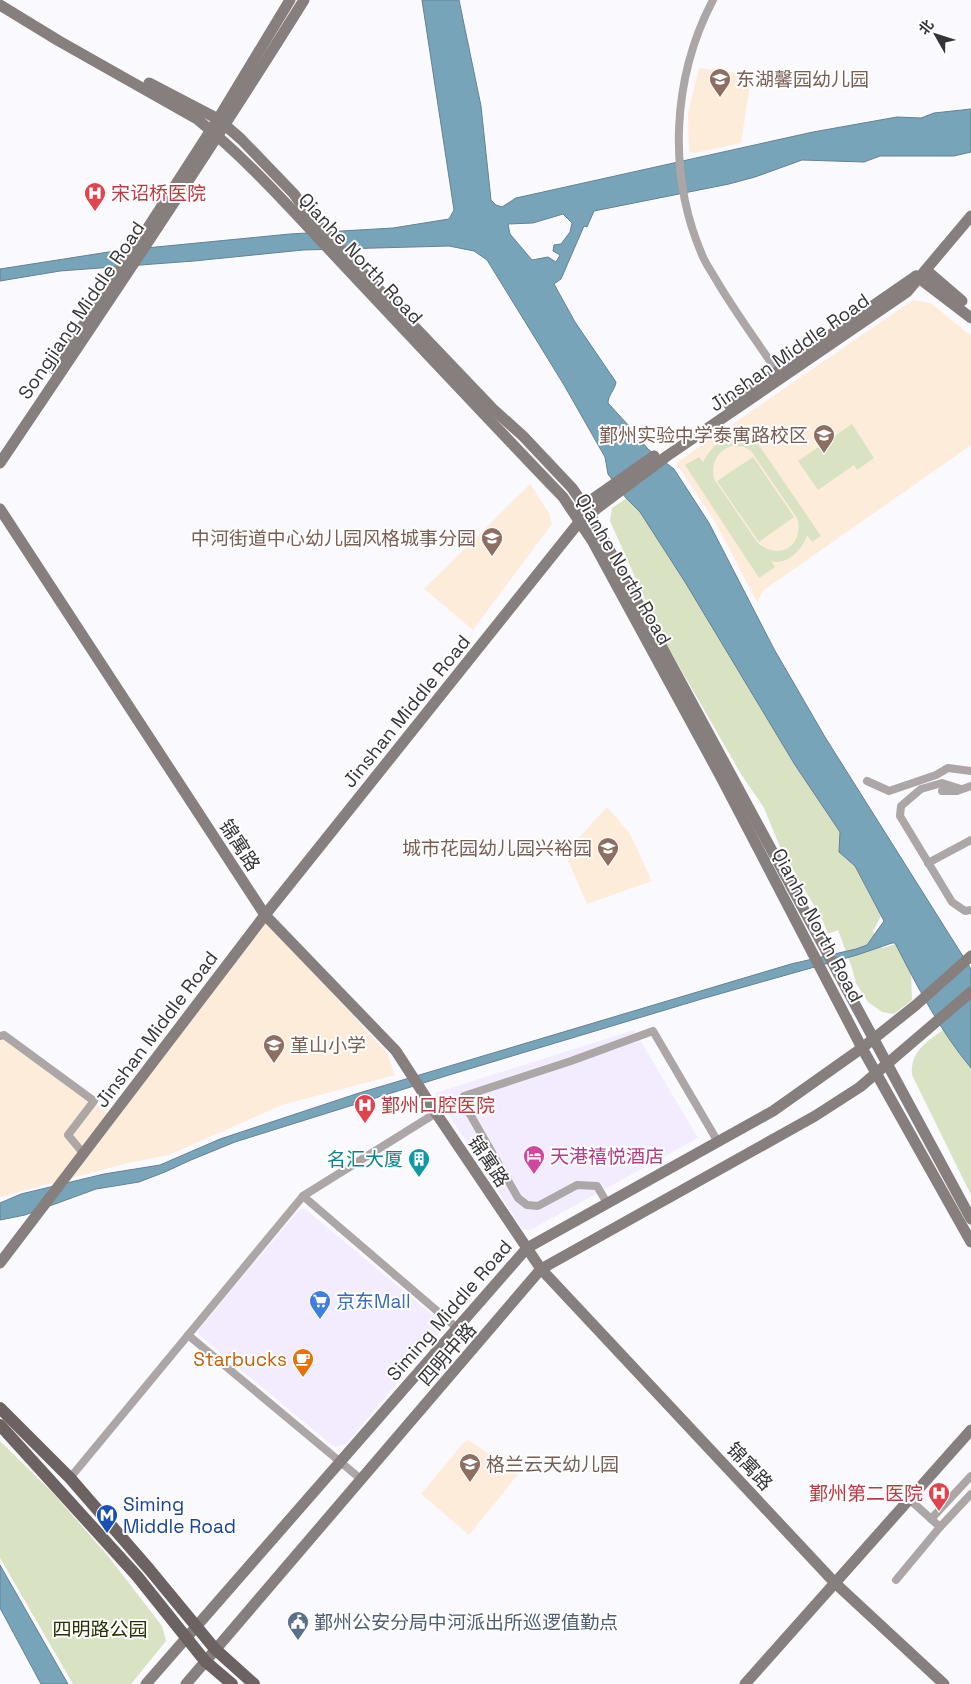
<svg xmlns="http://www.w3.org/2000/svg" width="971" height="1684" font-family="'Space Grotesk','Noto Sans SC',sans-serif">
  <rect width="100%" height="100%" fill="#f9f9fe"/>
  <!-- commercial -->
  <g fill="#f2ecfe">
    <polygon points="634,1030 698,1138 530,1230 522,1229 435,1093"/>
    <polygon points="305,1209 441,1322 443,1328 346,1444 334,1447 198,1334 199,1329 299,1210"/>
  </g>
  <!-- education -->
  <g fill="#feecdb">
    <polygon points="699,68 744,74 750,83 741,143 695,153 689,152 688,113"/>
    <polygon points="913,300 931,303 971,336 971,445 764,590 757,602 714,520 676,463"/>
    <polygon points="530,484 549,513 552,524 473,630 424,589"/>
    <polygon points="607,807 630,834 652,881 587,904 565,853"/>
    <polygon points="265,920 387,1053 395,1075 282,1105 169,1155 128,1163 0,1197 0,1038 4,1037 115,1119"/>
    <polygon points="468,1440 519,1473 469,1535 421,1494 464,1442"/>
  </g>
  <!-- green -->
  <g fill="#d9e3c4" fill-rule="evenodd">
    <polygon points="852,424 874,458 857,470 854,465 818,490 798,461"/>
    <path d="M 746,426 L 821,536 L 812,542 L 807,535 C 803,549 787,566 771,561 L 775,567 L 759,578 L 685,465 L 699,457 L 703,462 C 710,448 723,436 740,436 L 737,431 ZM 732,446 L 744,447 L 751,451 L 797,518 C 805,546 778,562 757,542 L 714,479 C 711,464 716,451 732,446 Z"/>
    <polygon points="753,457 794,517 759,542 717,481"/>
    <polygon points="627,498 640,512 686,582 795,765 840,832 839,852 855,866 881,916 873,931 882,948 896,944 911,973 912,1000 894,1014 882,1012 868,1002 856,983 852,968 838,930 828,934 823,921 780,847 764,808 741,774 660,633 610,521 612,508"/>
    <path d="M 944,1029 L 961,1056 L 971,1068 L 971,1195 L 912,1075 C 910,1051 927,1042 944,1029 Z"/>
    <polygon points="0,1441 52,1492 108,1556 162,1626 166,1641 131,1684 73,1684 0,1558"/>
  </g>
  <!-- water -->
  <g fill="#78a4ba" stroke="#648293" fill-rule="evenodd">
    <path d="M 422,0 L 459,0 L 481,106 L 491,200 L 496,205 L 502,207 L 516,198 L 813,132 L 897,117 L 921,118 L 934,113 L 971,109 L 971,152 L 954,156 L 880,156 L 864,162 L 802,160 L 755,177 L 729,184 L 594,211 L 587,227 L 584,226 L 561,279 L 554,284 L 575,322 L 616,382 C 615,390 608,395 608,403 L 629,426 L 648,449 L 674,469 L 709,523 L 774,649 L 825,737 L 971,969 L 971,1068 C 940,1031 917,986 895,943 L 892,943 L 857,955 L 705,998 L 449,1075 L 235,1142 L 191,1160 L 165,1172 L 139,1182 L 96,1189 L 25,1215 L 0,1220 L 0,1203 L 21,1194 L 104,1174 L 160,1165 L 220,1139 L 359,1093 L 791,964 L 856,949 L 867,945 L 884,921 L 855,866 L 839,852 L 840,832 L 795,765 L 685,582 L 640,512 L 626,498 L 608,474 L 605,457 L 597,443 L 564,385 L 487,260 L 474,251 L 449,246 L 303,250 L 194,261 L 60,271 L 0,281 L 0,269 L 115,251 L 290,234 L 393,228 L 449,219 L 454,210 ZM 563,214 L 572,223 L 570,232 L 561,244 L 554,245 L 553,251 L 560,255 L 556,262 L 548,257 L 532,260 L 510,234 L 508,224 L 533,223 Z"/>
    <polygon points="0,1565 68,1684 41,1684 0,1608"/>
  </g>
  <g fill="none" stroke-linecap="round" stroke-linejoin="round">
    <!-- street -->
    <g stroke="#aca6a6" stroke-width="8">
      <path d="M 713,0 C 672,78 667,175 703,257 C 707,266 713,274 718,283 C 736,313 757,342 777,371"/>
      <polyline points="867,781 889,791 936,775 948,768 971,771"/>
      <polyline points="961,789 942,783 921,789 901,806 900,816 952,902 965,911 971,910"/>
      <polyline points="942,791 957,791 971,786"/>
      <polyline points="928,863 971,840"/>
      <polyline points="0,1036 4,1035 94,1101 68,1135 83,1153"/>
      <polyline points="303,1196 457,1328"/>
      <polyline points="607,1203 597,1186 577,1185 538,1206 527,1205 518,1198 463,1102 464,1096 571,1061 653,1031 718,1142"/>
      <polyline points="188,1335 362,1480"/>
      <polyline points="70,1478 303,1196 436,1113"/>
      <polyline points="909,1499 940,1527"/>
      <polyline points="931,1519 971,1476"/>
      <polyline points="896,1580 940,1527 971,1494"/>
    </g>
    <!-- secondary -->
    <g stroke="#877f7e" stroke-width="11">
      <path d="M 0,5 L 59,41 L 197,119 C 248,160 292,210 337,258 C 412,338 487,418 563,497 L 593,542 L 722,779 L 862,1048 L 971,1242"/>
      <polyline points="149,83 218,119 241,139 294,194 308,214 347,256 493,409 523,436 572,488 590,514 971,1219"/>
      <polyline points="926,270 962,301"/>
      <polyline points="916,276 971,318"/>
      <polyline points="54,369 138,243 218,119 290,0"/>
      <polyline points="729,405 916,276"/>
      <path d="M 0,463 C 103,310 206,157 304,0"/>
      <polyline points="0,509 265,915 396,1051 436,1113 541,1269 835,1583 944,1684"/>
      <polyline points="577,510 654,456"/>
      <polyline points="0,1263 265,915 580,521 667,456 907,292 971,216"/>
      <polyline points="146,1684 527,1248 773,1111 862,1048 916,1005 971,956"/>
      <polyline points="186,1684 541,1269 815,1116 860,1087 971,992"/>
      <polyline points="745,1684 971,1430"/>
    </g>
    <!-- primary -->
    <g stroke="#6d6262" stroke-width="12">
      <polyline points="0,1408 70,1478 149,1569 215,1649 254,1684"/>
      <polyline points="0,1425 137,1576 205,1661 232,1684"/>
    </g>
  </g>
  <!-- icons -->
  <defs>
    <g id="school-pin" transform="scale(1.125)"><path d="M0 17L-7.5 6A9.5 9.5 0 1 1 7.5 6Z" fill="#8d6e63" stroke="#fff"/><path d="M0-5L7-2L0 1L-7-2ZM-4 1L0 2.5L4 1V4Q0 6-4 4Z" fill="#fff"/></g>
    <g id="hospital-pin" transform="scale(1.125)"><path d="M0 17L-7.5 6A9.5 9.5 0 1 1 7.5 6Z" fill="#e0444e" stroke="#fff"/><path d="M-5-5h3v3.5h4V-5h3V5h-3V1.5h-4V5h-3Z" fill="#fff"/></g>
    <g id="hotel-pin" transform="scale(1.125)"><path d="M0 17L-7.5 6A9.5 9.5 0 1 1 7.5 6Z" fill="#d1479c" stroke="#fff"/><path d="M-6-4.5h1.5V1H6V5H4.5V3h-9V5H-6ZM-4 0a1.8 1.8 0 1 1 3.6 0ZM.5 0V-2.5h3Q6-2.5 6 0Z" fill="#fff"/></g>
    <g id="building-pin" transform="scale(1.125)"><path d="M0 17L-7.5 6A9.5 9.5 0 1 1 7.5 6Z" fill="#0f9aa8" stroke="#fff"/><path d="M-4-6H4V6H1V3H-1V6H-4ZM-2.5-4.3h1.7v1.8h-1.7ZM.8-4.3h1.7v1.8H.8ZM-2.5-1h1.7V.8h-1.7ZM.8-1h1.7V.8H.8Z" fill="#fff"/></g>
    <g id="supermarket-pin" transform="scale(1.125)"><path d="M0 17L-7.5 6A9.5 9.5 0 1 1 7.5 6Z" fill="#3f7fe0" stroke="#fff"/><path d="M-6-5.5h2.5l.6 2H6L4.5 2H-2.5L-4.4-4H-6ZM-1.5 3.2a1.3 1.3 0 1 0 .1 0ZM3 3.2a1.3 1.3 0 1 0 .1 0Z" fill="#fff"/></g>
    <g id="cafe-pin" transform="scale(1.125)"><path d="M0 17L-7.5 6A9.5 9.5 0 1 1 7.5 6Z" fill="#e8710a" stroke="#fff"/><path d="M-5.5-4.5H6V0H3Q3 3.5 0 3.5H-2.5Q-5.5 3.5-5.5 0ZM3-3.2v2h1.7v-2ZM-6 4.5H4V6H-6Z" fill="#fff"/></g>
    <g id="metro-pin" transform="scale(1.125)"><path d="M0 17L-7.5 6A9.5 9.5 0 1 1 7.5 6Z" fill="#1a4fb4" stroke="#fff"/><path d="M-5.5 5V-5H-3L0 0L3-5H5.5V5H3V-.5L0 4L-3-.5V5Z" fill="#fff"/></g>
    <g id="civic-pin" transform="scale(1.125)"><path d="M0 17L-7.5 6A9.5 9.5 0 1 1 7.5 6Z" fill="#5c6f8a" stroke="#fff"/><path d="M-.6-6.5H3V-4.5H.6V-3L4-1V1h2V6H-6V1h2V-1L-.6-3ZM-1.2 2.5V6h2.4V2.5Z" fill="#fff"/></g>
  </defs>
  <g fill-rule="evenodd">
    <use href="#school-pin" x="720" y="79"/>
    <use href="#hospital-pin" x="95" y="193"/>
    <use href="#school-pin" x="824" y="435"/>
    <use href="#school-pin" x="492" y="538"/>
    <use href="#school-pin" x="608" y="848"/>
    <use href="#school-pin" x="274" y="1045"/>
    <use href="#hospital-pin" x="365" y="1105"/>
    <use href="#hotel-pin" x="534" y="1156"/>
    <use href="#building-pin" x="419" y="1159"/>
    <use href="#supermarket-pin" x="320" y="1301"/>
    <use href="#cafe-pin" x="303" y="1359"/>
    <use href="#school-pin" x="470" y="1464"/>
    <use href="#hospital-pin" x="939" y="1493"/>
    <use href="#metro-pin" x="107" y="1515"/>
    <use href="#civic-pin" x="298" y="1622"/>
  </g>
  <g text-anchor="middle" stroke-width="4" stroke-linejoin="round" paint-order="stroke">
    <!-- education labels -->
    <g font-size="19" fill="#785e54" stroke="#fff" text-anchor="start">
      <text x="736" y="86">东湖馨园幼儿园</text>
      <text x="808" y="442" text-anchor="end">鄞州实验中学泰寓路校区</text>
      <text x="476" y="545" text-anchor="end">中河街道中心幼儿园风格城事分园</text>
      <text x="592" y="855" text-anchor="end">城市花园幼儿园兴裕园</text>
      <text x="290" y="1052">堇山小学</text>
      <text x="486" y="1471">格兰云天幼儿园</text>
    </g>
    <!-- health labels -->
    <g font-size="19" fill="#be3a42" stroke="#fff" text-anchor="start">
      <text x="111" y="200">宋诏桥医院</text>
      <text x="381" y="1112">鄞州口腔医院</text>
      <text x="923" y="1500" text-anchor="end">鄞州第二医院</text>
    </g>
    <!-- street labels -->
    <g font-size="19" fill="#343439" stroke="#fff">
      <text transform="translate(361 258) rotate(47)" y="7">Qianhe North Road</text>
      <text transform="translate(81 310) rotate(-56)" y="7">Songjiang Middle Road</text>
      <text transform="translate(789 352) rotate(-35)" y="7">Jinshan Middle Road</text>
      <text transform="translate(624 569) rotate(60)" y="7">Qianhe North Road</text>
      <text transform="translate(406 711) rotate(-51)" y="7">Jinshan Middle Road</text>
      <text transform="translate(240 845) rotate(57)" y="7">锦寓路</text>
      <text transform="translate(818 925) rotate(62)" y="7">Qianhe North Road</text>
      <text transform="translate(156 1029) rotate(-53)" y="7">Jinshan Middle Road</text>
      <text transform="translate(489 1161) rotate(56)" y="7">锦寓路</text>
      <text transform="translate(449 1310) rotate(-49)" y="7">Siming Middle Road</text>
      <text transform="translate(447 1354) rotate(-49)" y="7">四明中路</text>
      <text transform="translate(750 1466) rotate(47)" y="7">锦寓路</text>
    </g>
    <!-- hotel labels -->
    <g font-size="19" fill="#b23c85" stroke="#fff" text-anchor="start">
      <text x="550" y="1163">天港禧悦酒店</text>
    </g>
    <!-- culture labels -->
    <g font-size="19" fill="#0d838f" stroke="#fff" text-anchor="end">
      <text x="403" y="1166">名汇大厦</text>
    </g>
    <!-- shop labels -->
    <g font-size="19" fill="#366cbe" stroke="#fff" text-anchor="start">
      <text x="336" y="1308">京东Mall</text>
    </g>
    <!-- food labels -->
    <g font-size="19" fill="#c56008" stroke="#fff" text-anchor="end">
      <text x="287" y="1366">Starbucks</text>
    </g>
    <!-- transit labels -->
    <g font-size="19" fill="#164399" stroke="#fff" text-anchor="start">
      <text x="123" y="1511">Siming<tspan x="123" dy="22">Middle Road</tspan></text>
    </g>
    <!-- service labels -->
    <g font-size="19" fill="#4e5e75" stroke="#fff" text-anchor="start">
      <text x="314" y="1629">鄞州公安分局中河派出所巡逻值勤点</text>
    </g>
    <!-- park labels -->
    <g font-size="19" fill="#263000" stroke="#fff">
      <text x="100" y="1636">四明路公园</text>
    </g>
  </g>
  <!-- north arrow -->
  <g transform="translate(936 35) rotate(309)" stroke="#ffffff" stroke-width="4" paint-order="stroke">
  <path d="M0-4L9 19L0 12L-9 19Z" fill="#343439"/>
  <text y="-8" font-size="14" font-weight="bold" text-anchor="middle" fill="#343439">北</text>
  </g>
</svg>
